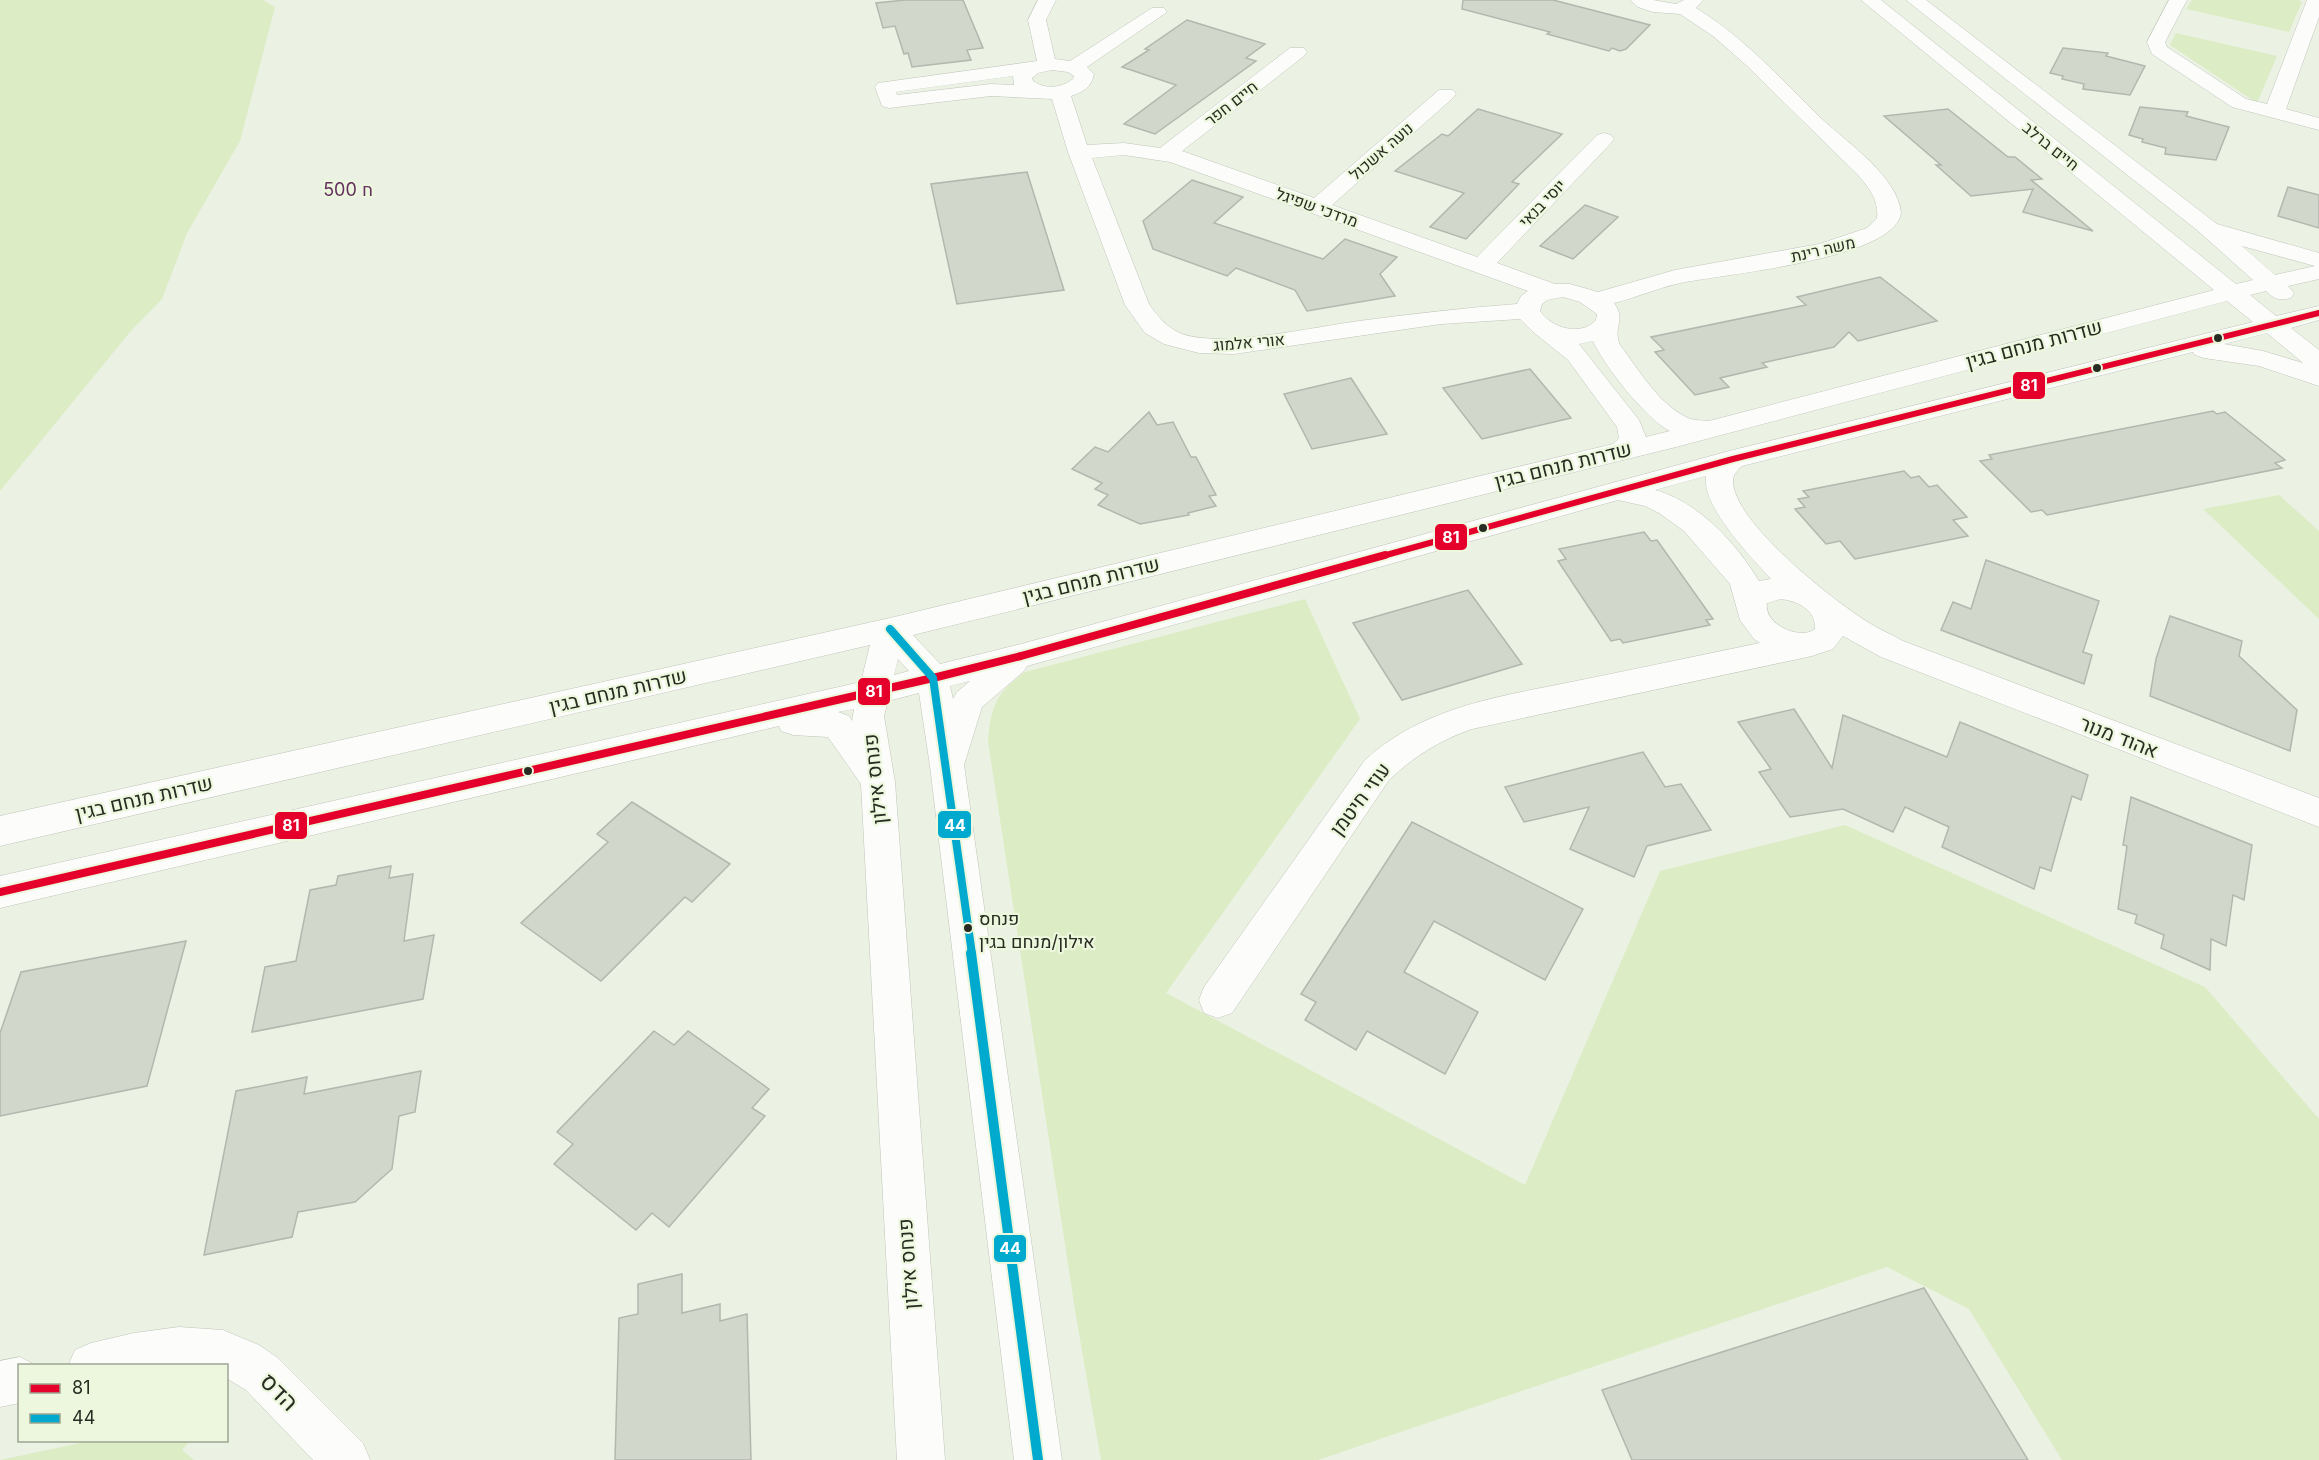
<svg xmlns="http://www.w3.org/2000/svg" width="2319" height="1460" font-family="Inter,Heebo,sans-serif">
  <rect width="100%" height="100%" fill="#ebf1e3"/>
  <!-- green -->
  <g fill="#dcecc4">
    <polygon points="0,0 263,0 275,7 240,141 187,233 162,299 130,332 0,491"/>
    <polygon points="2192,0 2299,0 2302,2 2289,32 2186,9"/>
    <polygon points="2176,33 2277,56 2257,103 2170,45"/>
    <polygon points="2279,495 2319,531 2319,619 2203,509"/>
    <path d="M 1305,599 L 1360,719 L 1166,993 L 1525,1185 L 1660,871 L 1845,825 L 2205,987 L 2319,1119 L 2319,1460 L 2062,1460 L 1969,1309 L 1887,1267 L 1318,1460 L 1101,1460 L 1076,1316 L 988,741 C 991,706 996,693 1025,672 Z"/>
    <polygon points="190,1441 182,1450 194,1460 0,1460 90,1441"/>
  </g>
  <!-- building -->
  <g fill="#d2d7cc" stroke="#b3b7ad" stroke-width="1.5">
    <polygon points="905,0 963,0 983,48 967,50 971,60 912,67 908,53 904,54 895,26 883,28 876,3"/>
    <polygon points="1463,0 1553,0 1650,25 1626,49 1620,51 1612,48 1609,51 1547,34 1550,32 1462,9"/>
    <polygon points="1187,20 1265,44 1246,58 1256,61 1155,134 1124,124 1176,85 1122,67 1149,50 1145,49"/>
    <polygon points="2063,48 2108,53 2106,56 2145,66 2130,95 2083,89 2084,84 2062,79 2063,76 2050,73"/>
    <polygon points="2140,107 2188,112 2186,116 2229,127 2216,160 2165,154 2166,148 2142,142 2143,139 2129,135"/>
    <polygon points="1478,109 1562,134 1512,182 1519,184 1466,239 1430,227 1464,193 1395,171 1442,134 1448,136"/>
    <polygon points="1948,109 2008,157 2015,157 2042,179 2031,180 2093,231 2023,212 2033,189 1971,196 1936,165 1941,165 1884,116"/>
    <polygon points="1027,172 1064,290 957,304 931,184"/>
    <polygon points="1192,180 1243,197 1214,223 1323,259 1345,239 1397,257 1380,274 1395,296 1307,311 1295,290 1236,268 1227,276 1153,249 1143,221"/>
    <polygon points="2288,187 2319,195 2319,228 2278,216"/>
    <polygon points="1585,205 1618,217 1573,259 1540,246"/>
    <polygon points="1880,277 1937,321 1858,341 1849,332 1834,347 1762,363 1767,367 1720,378 1729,387 1695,395 1655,352 1664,350 1651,337 1806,305 1797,297"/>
    <polygon points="1530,369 1571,418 1482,439 1443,388"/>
    <polygon points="1351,378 1387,434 1312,449 1284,394"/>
    <polygon points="2213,411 2217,414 2225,412 2285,460 2275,463 2282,468 2047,515 2042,510 2031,512 1980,461 1992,459 1989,455"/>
    <polygon points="1149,412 1157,425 1173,422 1191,457 1196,457 1216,495 1209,496 1216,506 1188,513 1189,515 1140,524 1098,505 1108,495 1095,489 1102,483 1072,469 1095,447 1108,452"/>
    <polygon points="1904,471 1911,478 1919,476 1929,487 1937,485 1967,517 1953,520 1968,536 1855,559 1840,541 1826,544 1795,509 1805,507 1798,499 1809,497 1803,491"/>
    <polygon points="1644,532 1651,541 1657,540 1713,619 1706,620 1710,625 1623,643 1620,639 1611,641 1558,561 1566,559 1559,549"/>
    <polygon points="1986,560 2099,601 2083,652 2092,655 2084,684 1941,630 1953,602 1971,609"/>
    <polygon points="1468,590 1522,664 1402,700 1353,623"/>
    <polygon points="2170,616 2242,641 2239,656 2297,710 2290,751 2150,696 2156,659"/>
    <polygon points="1794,709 1832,768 1843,715 1947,757 1960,722 2088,775 2081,800 2072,796 2051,871 2040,867 2034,889 1942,847 1949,827 1905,807 1893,832 1843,809 1790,817 1759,772 1771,769 1738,722"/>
    <polygon points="1643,752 1665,787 1681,784 1711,830 1647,846 1634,877 1570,849 1589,807 1524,822 1505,787"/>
    <polygon points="2131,797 2252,845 2244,900 2233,895 2226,946 2211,939 2210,970 2161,948 2164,935 2135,923 2137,915 2118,909 2127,846 2123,845"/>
    <polygon points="632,802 730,864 692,902 685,897 601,981 521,923 608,842 597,834"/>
    <polygon points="1412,822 1583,909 1545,980 1434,921 1404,972 1478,1012 1445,1074 1367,1031 1356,1050 1305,1020 1316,1002 1301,994"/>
    <polygon points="391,866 389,878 413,874 404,941 434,935 423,999 252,1032 265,967 296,961 310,890 336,885 338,876"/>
    <polygon points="186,941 147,1086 0,1116 0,1033 21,972"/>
    <polygon points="654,1031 674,1045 688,1031 769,1089 752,1108 765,1116 669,1227 652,1213 636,1230 554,1164 573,1144 557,1132"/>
    <polygon points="421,1071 415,1112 399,1116 392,1169 355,1202 298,1212 292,1237 204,1255 236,1091 307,1077 304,1094"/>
    <polygon points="682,1274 682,1313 720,1304 720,1321 747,1314 751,1460 615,1460 619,1318 638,1314 638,1284"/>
    <polygon points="1924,1288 2028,1460 1632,1460 1602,1390"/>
  </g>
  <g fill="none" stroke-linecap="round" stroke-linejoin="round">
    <!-- minor casing -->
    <g stroke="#c1c5ba" stroke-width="1">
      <g id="minor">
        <path d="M 1038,0 L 1056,0 L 1046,20 L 1055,59 L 1070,61 L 1152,8 L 1164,8 L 1167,12 L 1087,67 L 1094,74 C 1092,87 1083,92 1071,96 L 1087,145 L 1124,143 L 1160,148 L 1290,48 L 1304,48 L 1307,52 L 1304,56 L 1182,151 L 1314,198 L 1439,90 L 1453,90 L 1456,94 L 1453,98 L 1332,205 L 1477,257 L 1597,135 L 1604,133 L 1611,135 L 1614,139 L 1611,143 L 1497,263 L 1555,284 L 1570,284 L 1598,292 L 1675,270 L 1819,244 L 1867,228 L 1877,218 C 1879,200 1869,188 1858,175 L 1746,65 L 1713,36 L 1680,14 L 1653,12 L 1638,7 L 1630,0 L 1653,0 L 1676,4 L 1684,0 L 1703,0 L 1696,8 C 1745,38 1783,81 1823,120 C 1848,143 1898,177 1901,213 C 1894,261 1717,274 1676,284 C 1655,289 1635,298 1614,303 C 1627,321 1612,326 1620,345 C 1639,370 1657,402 1686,417 C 1693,421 1701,420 1709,421 L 2214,290 L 1861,0 L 1881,0 L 2236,284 L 2253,280 L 2197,230 L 1906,0 L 1926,0 L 2217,224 L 2319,253 L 2319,279 L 2288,286 L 2294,293 L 2291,298 C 2279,301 2274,299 2266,291 L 2250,295 L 2276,316 L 2319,306 L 2319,320 L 2291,328 L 2319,350 L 2319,386 L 2259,366 L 2204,358 L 2195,355 L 2193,352 L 1742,466 C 1738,470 1733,474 1733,481 C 1733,522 1833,600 1866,621 C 1878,629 1891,634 1903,641 L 2319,798 L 2319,827 L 1881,657 L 1843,636 L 1833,649 L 1812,656 L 1472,729 C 1440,740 1413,757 1389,780 L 1232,1013 L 1218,1018 L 1204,1013 L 1199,1000 L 1204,987 L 1365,760 C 1425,705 1504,696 1581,680 C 1641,668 1701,655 1760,643 L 1754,639 L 1740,620 L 1730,584 L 1684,531 L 1659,513 L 1645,506 L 1618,500 L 1027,666 L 1024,671 L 982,707 L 964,765 L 1062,1460 L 1014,1460 L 930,766 L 919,693 L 888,701 L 884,716 L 895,782 L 945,1460 L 897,1460 L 861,784 L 828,737 L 793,735 L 781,731 L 779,726 L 0,908 L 0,876 L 861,682 L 870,645 L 0,846 L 0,816 L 890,618 L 1613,444 L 1619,438 L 1617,427 L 1568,360 L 1532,331 L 1520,319 L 1441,324 L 1234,354 L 1199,353 L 1164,344 L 1145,333 L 1125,305 L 1068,152 L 1052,99 L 991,96 L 889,108 L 882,106 L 875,87 L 878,83 L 1037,61 L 1028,20 ZM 1052,70 L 1068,72 L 1074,76 L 1073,79 C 1061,88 1046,90 1033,81 L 1032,78 L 1038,73 ZM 1013,76 L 1014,85 L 991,84 L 897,95 L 896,92 ZM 1124,155 L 1170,162 L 1528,291 L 1521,296 L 1517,304 C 1464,308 1411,314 1359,321 C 1314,327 1222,348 1182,334 C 1167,328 1158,317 1149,304 L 1092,158 ZM 2242,246 L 2315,266 L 2275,275 ZM 1563,297 L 1580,302 L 1597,314 L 1596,320 C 1581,337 1551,328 1540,311 L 1542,304 L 1547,300 ZM 2227,301 L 2253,322 L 1733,450 L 1021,644 L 940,664 L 913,635 L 1676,447 ZM 2267,333 L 2303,363 L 2263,351 L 2224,344 ZM 1593,341 C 1604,366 1646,419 1670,431 L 1646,437 L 1639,420 L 1579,344 ZM 1706,476 C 1701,506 1752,558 1771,579 L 1759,581 C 1736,543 1699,502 1655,490 ZM 1781,599 C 1797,601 1816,609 1815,629 C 1800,641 1763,624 1767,603 ZM 898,659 L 909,671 L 894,675 ZM 970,681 L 957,692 L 953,699 L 950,686 ZM 854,709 L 852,721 L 849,716 L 838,712 Z"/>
        <polygon points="2169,0 2187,0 2165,42 2167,47 2246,99 2267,104 2307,0 2319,0 2319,17 2286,109 2319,118 2319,130 2232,107 2152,54 2147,42"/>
        <polygon points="179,1327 223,1330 259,1345 278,1358 363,1443 370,1460 313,1460 246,1390 226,1378 226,1366 68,1366 75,1350 91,1343 134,1333"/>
        <polygon points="20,1357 37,1366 20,1366 20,1403 0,1407 0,1361"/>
      </g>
    </g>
    <!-- minor -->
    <use href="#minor" fill="#fcfdfb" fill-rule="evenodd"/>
    <!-- bus-1-far1 casing -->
    <g stroke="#ecf7dd" stroke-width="10">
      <polyline id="bus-1-far1" points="1379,557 1733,459 2319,313"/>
    </g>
    <!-- bus-1 casing -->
    <g stroke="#ecf7dd" stroke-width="12">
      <polyline id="bus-1" points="0,892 933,678 1021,656 1385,555"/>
    </g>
    <!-- bus-2-far1 casing -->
    <g stroke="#ecf7dd" stroke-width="12">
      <polyline id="bus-2-far1" points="890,629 933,678 972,954"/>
    </g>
    <!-- bus-2 casing -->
    <g stroke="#ecf7dd" stroke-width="14">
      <polyline id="bus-2" points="971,953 1038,1460"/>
    </g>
    <!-- bus-1-far1 -->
    <use href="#bus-1-far1" stroke="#e4002b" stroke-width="6"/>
    <!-- bus-1 -->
    <use href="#bus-1" stroke="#e4002b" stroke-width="8"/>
    <!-- bus-2-far1 -->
    <use href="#bus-2-far1" stroke="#00a9ce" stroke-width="8"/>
    <!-- bus-2 -->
    <use href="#bus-2" stroke="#00a9ce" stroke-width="10"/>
  </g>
  <!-- markers -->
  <g fill="#272b21" stroke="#ecf7dd" stroke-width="2">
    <circle cx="2218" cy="338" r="5"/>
    <circle cx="2097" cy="368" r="5"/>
    <circle cx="1483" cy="528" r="5"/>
    <circle cx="528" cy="771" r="5"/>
    <circle cx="968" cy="928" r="5"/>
  </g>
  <g text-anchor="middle" stroke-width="4.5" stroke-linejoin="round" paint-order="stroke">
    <!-- far-street labels -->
    <g font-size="16" fill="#272b21" stroke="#ecf7dd">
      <text transform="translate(1231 103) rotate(-38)" y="6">חיים חפר</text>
      <text transform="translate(2051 146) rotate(39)" y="6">חיים ברלב</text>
      <text transform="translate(1381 151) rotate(-41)" y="6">נועה אשכול</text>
      <text transform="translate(1542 203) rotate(-46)" y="6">יוסי בנאי</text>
      <text transform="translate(1317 207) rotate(20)" y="6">מרדכי שפיגל</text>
      <text transform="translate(1823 249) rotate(-13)" y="6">משה רינת</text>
      <text transform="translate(1249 342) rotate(-5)" y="6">אורי אלמוג</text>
    </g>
    <!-- far-neighbourhood labels -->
    <g font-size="18" fill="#653160" stroke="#ecf7dd">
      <text x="348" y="196">ח 500</text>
    </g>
    <!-- bus labels -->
    <g font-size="18" fill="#272b21" stroke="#ecf7dd" text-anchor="start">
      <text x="979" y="925">פנחס<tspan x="979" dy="23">אילון/מנחם בגין</tspan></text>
    </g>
    <!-- street labels -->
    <g font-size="20" fill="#272b21" stroke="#ecf7dd">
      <text transform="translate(2034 344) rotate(-15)" y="7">שדרות מנחם בגין</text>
      <text transform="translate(1563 465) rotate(-14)" y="7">שדרות מנחם בגין</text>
      <text transform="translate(1091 580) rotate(-14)" y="7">שדרות מנחם בגין</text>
      <text transform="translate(618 691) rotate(-13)" y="7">שדרות מנחם בגין</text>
      <text transform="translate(2119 737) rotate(21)" y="7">אהוד מנור</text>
      <text transform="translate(875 779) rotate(-96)" y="7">פנחס אילון</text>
      <text transform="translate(144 798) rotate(-13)" y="7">שדרות מנחם בגין</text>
      <text transform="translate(1360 799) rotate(-53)" y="7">עוזי חיטמן</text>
      <text transform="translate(908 1264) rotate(-94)" y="7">פנחס אילון</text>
    </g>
    <!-- near-street labels -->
    <g font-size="24" fill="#272b21" stroke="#ecf7dd">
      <text transform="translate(279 1392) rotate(45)" y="8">הדס</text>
    </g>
  </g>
  <g stroke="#ecf7dd" stroke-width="2">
    <rect x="2012" y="371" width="34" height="29" rx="6" fill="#e4002b"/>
    <rect x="1434" y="523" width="34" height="28" rx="6" fill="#e4002b"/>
    <rect x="857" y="677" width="34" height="29" rx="6" fill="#e4002b"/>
    <rect x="937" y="810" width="35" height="29" rx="6" fill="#00a9ce"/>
    <rect x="274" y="811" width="34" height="29" rx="6" fill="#e4002b"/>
    <rect x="993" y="1234" width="34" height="29" rx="6" fill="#00a9ce"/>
  </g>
  <g font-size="16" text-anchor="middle" font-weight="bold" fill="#fff">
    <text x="2029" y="391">81</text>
    <text x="1451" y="543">81</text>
    <text x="874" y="697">81</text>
    <text x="955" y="831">44</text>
    <text x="291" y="831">81</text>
    <text x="1010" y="1254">44</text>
  </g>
  <!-- legend -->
  <rect x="18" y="1364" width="210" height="78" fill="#ecf7dd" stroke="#9da592" stroke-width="1.5"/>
  <rect x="30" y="1384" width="30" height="9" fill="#e4002b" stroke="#9da592" stroke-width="1.5"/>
  <text x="72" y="1394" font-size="18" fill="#272b21">81</text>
  <rect x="30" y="1414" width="30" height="9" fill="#00a9ce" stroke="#9da592" stroke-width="1.5"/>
  <text x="72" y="1424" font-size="18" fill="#272b21">44</text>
</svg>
